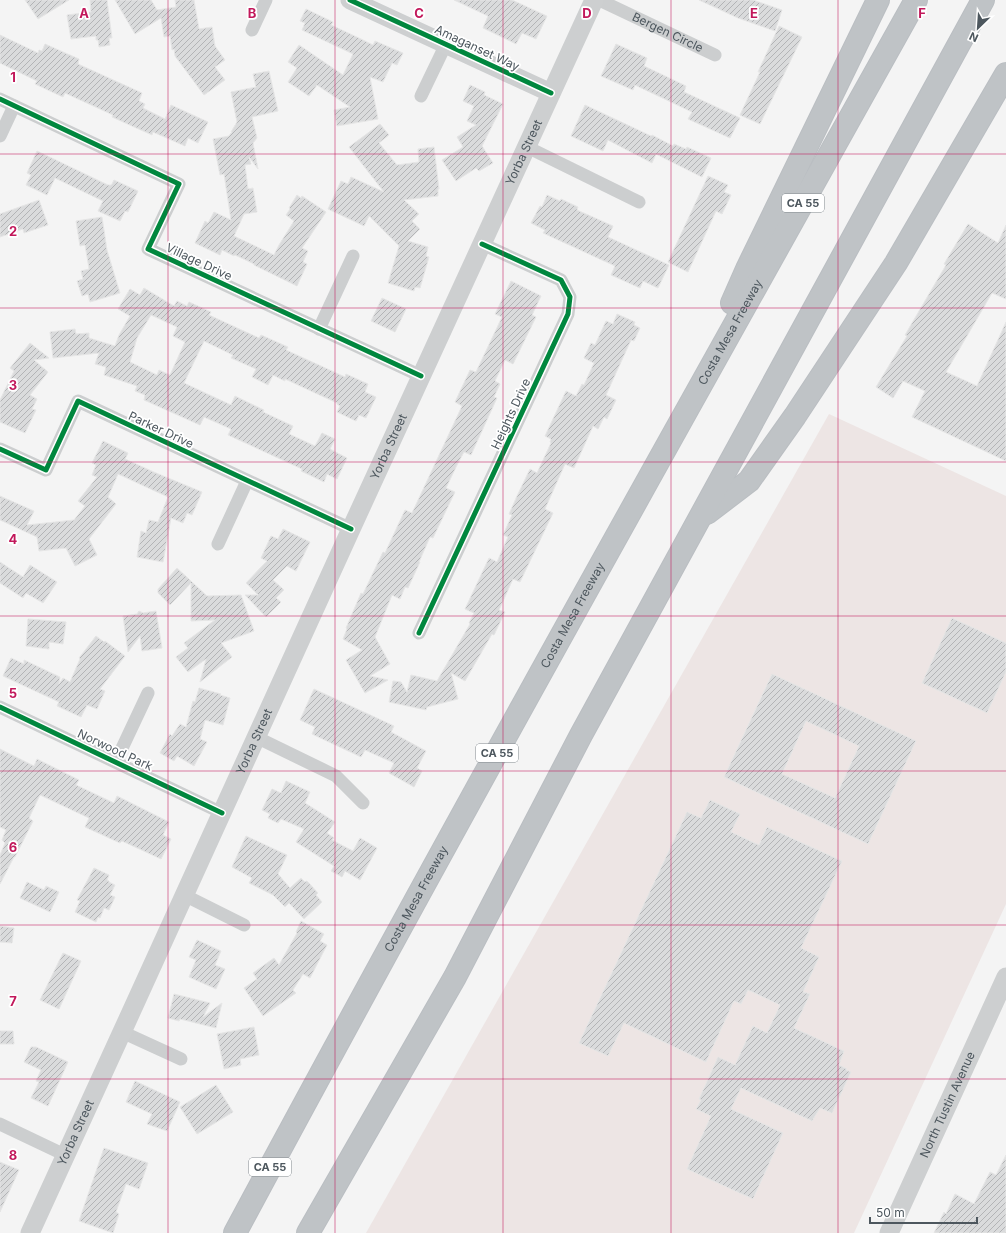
<svg xmlns="http://www.w3.org/2000/svg" width="1006" height="1233" font-family="Inter,sans-serif">
  <defs>
    <pattern id="building-hatch" width="6" height="6" patternUnits="userSpaceOnUse"><rect width="6" height="6" fill="#dadbdc"/><path d="M-1 1l2-2M0 6l6-6M5 7l2-2" fill="none" stroke="#b3b4b6"/></pattern>
  </defs>
  <rect width="100%" height="100%" fill="#f4f4f4"/>
  <!-- medical -->
  <polygon fill="#ede5e4" points="829,414 1006,496 1006,904 854,1233 366,1233"/>
  <!-- building -->
  <g fill="url(#building-hatch)" stroke="#e6e6e6" fill-rule="evenodd">
    <polygon points="25,0 69,0 38,19"/>
    <polygon points="90,0 107,0 112,38 109,38 110,45 99,47 98,40 96,40 96,36 71,39 67,15 91,12"/>
    <polygon points="115,0 151,0 157,10 176,7 175,0 194,0 199,29 212,27 215,46 225,60 215,67 225,80 204,95 175,56 174,49 172,50 170,36 164,37 161,18 135,34"/>
    <polygon points="454,0 512,0 547,16 536,39 522,33 516,44 483,28 488,16"/>
    <polygon points="699,0 753,0 782,10 775,31 738,18"/>
    <polygon points="306,9 333,22 331,25 361,39 373,45 375,41 403,53 397,65 392,63 383,82 370,77 378,119 337,126 334,110 350,107 317,85 309,96 288,82 297,68 288,62 299,45 343,75 353,54 302,30 305,23 300,21"/>
    <polygon points="779,26 802,37 760,124 740,115 760,72 758,72"/>
    <polygon points="0,35 38,53 39,50 42,51 45,44 79,59 78,64 142,93 139,101 145,104 143,108 165,119 171,105 208,122 198,143 188,138 185,146 153,132 152,135 112,117 113,115 65,93 63,97 35,84 37,81 0,63"/>
    <polygon points="616,44 647,58 644,66 686,86 684,92 740,118 730,138 688,119 692,112 635,85 633,90 601,76"/>
    <polygon points="269,71 278,111 252,117 257,138 253,143 258,169 249,157 251,164 245,165 248,189 253,188 257,212 244,214 234,236 274,255 279,245 294,221 286,215 290,209 289,208 297,195 301,198 302,196 326,212 302,248 308,251 303,262 307,264 297,286 254,265 254,264 235,255 234,256 222,250 220,255 195,243 205,221 208,223 214,212 231,220 224,174 220,175 213,139 229,136 231,133 232,133 231,132 237,122 231,92 256,87 253,74"/>
    <polygon points="470,85 485,92 484,95 503,104 482,146 493,163 479,171 476,168 456,181 442,160 463,147 457,137 476,125 467,121 474,106 463,101"/>
    <polygon points="585,105 651,136 652,135 673,146 674,144 686,149 687,147 711,158 702,177 656,154 652,163 608,140 603,151 571,136"/>
    <polygon points="380,124 389,135 379,143 397,165 419,162 418,149 434,147 439,189 438,189 438,196 404,200 419,214 412,221 420,229 408,241 428,247 426,256 429,257 420,288 415,287 414,291 388,283 399,246 369,216 364,226 328,209 341,181 348,184 351,177 384,192 349,147"/>
    <polygon points="37,151 108,185 111,185 112,184 114,180 138,191 128,212 125,211 120,221 98,211 103,201 55,178 47,195 26,185 31,175 27,173"/>
    <polygon points="708,176 728,185 724,192 731,195 722,214 716,211 688,272 668,262"/>
    <polygon points="547,195 560,201 561,199 578,207 577,210 613,226 608,237 669,265 658,288 643,281 640,288 611,275 615,266 543,233 545,230 531,223 540,206 542,207"/>
    <polygon points="39,200 48,225 24,233 23,229 0,237 0,214"/>
    <polygon points="102,217 107,250 120,293 90,302 88,294 82,296 77,281 83,279 81,271 89,269 85,245 80,246 76,221"/>
    <polygon points="968,224 998,243 1006,225 1006,299 992,293 946,372 977,386 1006,322 1006,461 912,417 925,391 903,381 893,398 876,387 907,336 905,335 946,265 944,264"/>
    <polygon points="511,281 541,296 532,315 536,317 513,364 505,360 495,381 500,384 494,397 497,398 471,455 464,452 458,463 446,488 455,492 433,538 430,537 419,562 420,562 408,588 405,587 400,599 392,595 375,637 390,664 370,676 388,680 365,693 346,660 362,650 343,639 347,629 346,628 361,593 363,594 383,552 385,553 405,510 412,513 462,406 455,402 470,370 476,372 502,317 495,314"/>
    <path d="M 144,288 L 174,306 L 177,301 L 187,306 L 189,302 L 211,312 L 209,315 L 259,338 L 261,335 L 288,347 L 286,350 L 345,377 L 346,374 L 368,384 L 365,392 L 376,397 L 366,418 L 359,415 L 356,421 L 337,412 L 340,406 L 337,404 L 337,403 L 285,379 L 285,381 L 273,375 L 268,385 L 252,377 L 256,369 L 231,358 L 233,355 L 204,341 L 184,383 L 231,405 L 235,396 L 264,410 L 263,412 L 293,426 L 289,434 L 315,446 L 322,433 L 335,439 L 330,449 L 347,458 L 337,479 L 327,474 L 324,482 L 301,471 L 302,469 L 228,435 L 231,429 L 204,417 L 200,425 L 144,400 L 145,395 L 135,391 L 137,386 L 104,375 L 106,367 L 95,364 L 99,353 L 53,358 L 50,332 L 75,329 L 76,334 L 89,333 L 89,338 L 115,346 L 119,335 L 130,316 L 118,309 L 130,289 L 140,295 ZM 151,315 L 177,327 L 173,336 L 185,342 L 170,375 L 159,370 L 157,375 L 130,362 L 137,338 Z"/>
    <polygon points="382,298 406,309 395,332 371,321"/>
    <polygon points="617,314 635,322 634,325 640,328 634,341 631,340 606,395 616,400 607,419 604,417 598,429 593,426 574,468 565,464 545,509 553,513 520,582 513,579 499,610 505,612 494,635 492,634 465,681 451,673 458,699 427,707 426,710 389,702 393,681 401,682 407,692 411,675 437,681 470,624 469,623 474,613 465,609 489,558 497,562 508,537 503,535 512,515 509,514 517,496 530,469 537,473 551,443 550,442 551,439 545,436 566,391 576,396 582,384 584,385 594,363 584,358 591,343 595,345 606,321 613,324"/>
    <polygon points="30,343 49,358 34,360 48,372 30,395 37,399 32,409 36,410 25,433 0,422 0,400 14,371 10,368"/>
    <polygon points="103,441 128,453 125,459 156,473 202,492 192,515 187,513 183,523 171,518 163,562 137,557 141,531 146,533 149,520 158,522 168,497 118,474 108,497 116,504 89,539 97,555 75,566 66,548 39,551 37,537 0,520 0,496 34,511 27,525 74,520 85,506 78,501 97,477 92,475 96,465 92,463"/>
    <polygon points="283,529 310,542 296,571 287,566 273,580 284,590 276,598 281,602 266,617 245,595 258,595 246,583 267,561 261,558 271,536 278,539"/>
    <polygon points="0,562 23,577 30,565 57,582 43,603 26,593 23,598 0,583"/>
    <polygon points="177,568 207,596 241,595 254,631 221,643 232,657 200,682 206,659 188,672 176,657 188,648 184,643 215,620 191,621 191,583 170,605 158,593 158,589"/>
    <polygon points="139,611 143,613 156,611 162,648 142,651 140,636 128,652 123,616 137,614"/>
    <polygon points="952,618 1006,643 1006,672 987,713 922,683"/>
    <polygon points="28,619 66,622 63,644 49,642 49,649 26,646"/>
    <polygon points="96,636 104,642 105,641 125,656 100,689 105,691 97,709 87,705 81,717 57,706 59,702 3,676 11,658 24,664 24,660 60,677 59,684 63,678 70,682 80,659 79,658"/>
    <path d="M 772,674 L 916,741 L 868,844 L 724,777 ZM 806,721 L 859,746 L 835,798 L 782,774 Z"/>
    <polygon points="199,688 221,694 220,695 230,698 223,725 205,720 200,739 207,742 194,766 177,756 174,761 160,753 170,734 172,736 180,724 186,727 193,701 195,702"/>
    <polygon points="314,689 394,726 391,732 426,751 417,768 422,771 414,787 389,773 394,763 365,750 361,757 312,734 315,727 300,720"/>
    <polygon points="0,749 34,766 37,759 79,780 76,785 114,803 117,796 169,822 163,835 171,839 161,859 122,841 120,843 85,827 89,818 40,795 29,818 33,821 15,857 14,857 0,884 0,855 5,843 2,840 6,830 0,827"/>
    <polygon points="286,781 310,792 305,803 335,822 327,833 334,838 332,840 353,851 360,838 377,848 360,880 345,871 342,877 331,871 334,866 296,842 304,829 281,819 278,823 268,818 270,814 262,810 272,789 281,793"/>
    <polygon points="710,800 740,814 731,832 759,845 767,827 842,861 801,948 819,957 803,992 810,994 794,1028 844,1051 839,1065 847,1069 846,1070 851,1072 832,1113 820,1108 812,1121 741,1088 731,1109 783,1133 753,1199 687,1169 711,1116 696,1109 701,1100 699,1099 718,1057 735,1065 753,1026 767,1033 780,1005 748,990 741,1004 734,1001 706,1062 624,1023 608,1056 579,1043 687,812 701,818"/>
    <polygon points="246,836 287,855 278,874 290,888 301,878 305,882 307,881 318,893 316,895 322,902 304,919 289,903 285,907 273,895 249,883 252,878 232,867"/>
    <polygon points="94,868 109,875 107,880 109,881 109,882 115,885 110,895 115,897 109,910 104,908 100,918 98,917 96,922 75,912 80,901 77,900"/>
    <polygon points="27,882 44,890 46,886 59,892 50,912 20,898"/>
    <polygon points="301,921 324,934 320,941 327,945 310,978 303,974 293,990 296,993 263,1016 244,988 257,979 253,973 274,958 279,965 297,933 296,932"/>
    <polygon points="0,926 14,928 12,943 0,942"/>
    <polygon points="197,940 221,951 215,965 225,969 216,989 189,977 196,960 189,957"/>
    <polygon points="63,953 81,961 59,1009 40,1000"/>
    <polygon points="174,994 210,1003 203,1017 222,1003 216,1028 180,1019 179,1021 168,1018"/>
    <polygon points="254,1027 259,1055 240,1059 241,1065 224,1069 217,1034"/>
    <polygon points="0,1031 13,1031 14,1044 0,1044"/>
    <polygon points="31,1047 36,1047 68,1062 48,1106 31,1098 39,1082 36,1081 41,1070 24,1062"/>
    <polygon points="135,1081 180,1102 167,1131 147,1124 152,1114 126,1102"/>
    <polygon points="216,1085 233,1112 197,1134 180,1107"/>
    <polygon points="104,1148 148,1163 139,1189 126,1184 116,1212 119,1214 113,1233 79,1221"/>
    <polygon points="1006,1155 1006,1233 934,1233 944,1212 946,1214 955,1194 974,1204 990,1172 996,1175"/>
    <polygon points="0,1162 19,1170 0,1212"/>
  </g>
  <g fill="none" stroke-linecap="round" stroke-linejoin="round">
    <!-- highway casing -->
    <g stroke="#babec2" stroke-width="24">
      <g id="highway">
        <polyline points="732,303 747,269 878,0"/>
        <polyline points="707,513 749,481 795,416 896,263 1006,74"/>
        <path id="s4" d="M 235,1233 C 457,819 687,410 916,0"/>
        <polyline points="308,1233 455,977 581,735 983,0"/>
      </g>
    </g>
    <!-- street -->
    <g stroke="#cccecf" stroke-width="13">
      <path id="s1" d="M 599,0 L 715,55"/>
      <polyline points="252,30 266,0"/>
      <polyline points="421,96 446,44"/>
      <polyline points="0,99 179,184 148,249 421,376"/>
      <polyline points="0,136 14,106"/>
      <polyline points="527,147 639,202"/>
      <polyline points="319,329 353,256"/>
      <polyline points="0,449 46,470 78,401 351,529"/>
      <polyline points="218,544 247,481"/>
      <polyline points="419,633 568,314 570,297 561,280 482,244"/>
      <polyline points="0,707 222,813"/>
      <polyline points="256,737 336,776 363,803"/>
      <polyline points="116,761 148,693"/>
      <polyline points="184,895 244,925"/>
      <polyline points="122,1032 181,1059"/>
      <polyline points="0,1124 65,1155"/>
    </g>
    <!-- secondary -->
    <g stroke="#cdcfd0" stroke-width="19">
      <polyline points="350,0 551,93"/>
      <path id="s2" d="M 30,1233 L 122,1032 L 351,529 L 594,0"/>
      <path id="s3" d="M 889,1233 L 1006,977"/>
    </g>
    <!-- highway -->
    <use href="#highway" stroke="#bfc3c6" stroke-width="22"/>
    <!-- cycleway casing -->
    <g stroke="#fff" stroke-width="8">
      <g id="cycleway">
        <polyline points="350,0 551,93"/>
        <polyline points="0,99 179,184 148,249 421,376"/>
        <polyline points="0,449 46,470 78,401 351,529"/>
        <polyline points="419,633 568,314 570,297 561,280 482,244"/>
        <polyline points="0,707 222,813"/>
      </g>
    </g>
    <!-- cycleway -->
    <use href="#cycleway" stroke="#00873e" stroke-width="5"/>
  </g>
  <!-- grid -->
  <path fill="none" stroke="#c2185b" stroke-width="1" stroke-opacity="0.55" d="M 168,0 L 168,1233M 335,0 L 335,1233M 503,0 L 503,1233M 671,0 L 671,1233M 838,0 L 838,1233M 0,154 L 1006,154M 0,308 L 1006,308M 0,462 L 1006,462M 0,616 L 1006,616M 0,771 L 1006,771M 0,925 L 1006,925M 0,1079 L 1006,1079"/>
  <g text-anchor="middle" stroke-width="3.5" stroke-linejoin="round" paint-order="stroke">
    <!-- shield labels -->
    <g fill="#fff" stroke="#82898e" stroke-width="1">
      <rect x="782" y="194" width="42" height="18" rx="3"/>
      <rect x="476" y="744" width="42" height="18" rx="3"/>
      <rect x="249" y="1158" width="42" height="18" rx="3"/>
    </g>
    <g font-size="11" font-weight="bold" fill="#4d575e">
      <text x="803" y="207">CA 55</text>
      <text x="497" y="757">CA 55</text>
      <text x="270" y="1171">CA 55</text>
    </g>
    <!-- street labels -->
    <g font-size="12" fill="#4d575e" stroke="#fff">
      <text dy="4" stroke="none"><textPath href="#s1" startOffset="76">Bergen Circle</textPath></text>
      <text transform="translate(477 48) rotate(25)" y="4">Amaganset Way</text>
      <text dy="4" stroke="none"><textPath href="#s2" startOffset="1188">Yorba Street</textPath></text>
      <text transform="translate(199 262) rotate(25)" y="4">Village Drive</text>
      <text dy="4" stroke="none"><textPath href="#s4" startOffset="1028">Costa Mesa Freeway</textPath></text>
      <text transform="translate(511 414) rotate(-65)" y="4">Heights Drive</text>
      <text transform="translate(161 430) rotate(25)" y="4">Parker Drive</text>
      <text dy="4" stroke="none"><textPath href="#s2" startOffset="864">Yorba Street</textPath></text>
      <text dy="4" stroke="none"><textPath href="#s4" startOffset="704">Costa Mesa Freeway</textPath></text>
      <text dy="4" stroke="none"><textPath href="#s2" startOffset="540">Yorba Street</textPath></text>
      <text transform="translate(115 750) rotate(25)" y="4">Norwood Park</text>
      <text dy="4" stroke="none"><textPath href="#s4" startOffset="380">Costa Mesa Freeway</textPath></text>
      <text dy="4" stroke="none"><textPath href="#s3" startOffset="141">North Tustin Avenue</textPath></text>
      <text dy="4" stroke="none"><textPath href="#s2" startOffset="110">Yorba Street</textPath></text>
    </g>
  </g>
  <g font-size="13" text-anchor="middle" font-weight="bold" fill="#c2185b" stroke="#fff" stroke-width="3.5" stroke-linejoin="round" paint-order="stroke">
    <text x="84" y="18">A</text>
    <text x="252" y="18">B</text>
    <text x="419" y="18">C</text>
    <text x="587" y="18">D</text>
    <text x="754" y="18">E</text>
    <text x="922" y="18">F</text>
    <text x="13" y="82">1</text>
    <text x="13" y="236">2</text>
    <text x="13" y="390">3</text>
    <text x="13" y="544">4</text>
    <text x="13" y="698">5</text>
    <text x="13" y="852">6</text>
    <text x="13" y="1006">7</text>
    <text x="13" y="1160">8</text>
  </g>
  <!-- north arrow -->
  <g transform="translate(978 28) rotate(205)" stroke="#ffffff" stroke-width="3" paint-order="stroke">
  <path d="M0-3L7 15L0 10L-7 15Z" fill="#4d575e"/>
  <text y="-6" font-size="11" font-weight="bold" text-anchor="middle" fill="#4d575e">N</text>
  </g>
  <!-- scale -->
  <path d="M870 1217v6h107v-6" fill="none" stroke="#4d575e" stroke-width="2"/>
  <text x="876" y="1217" font-size="12" fill="#4d575e" stroke="#ffffff" stroke-width="3" paint-order="stroke">50 m</text>
</svg>
